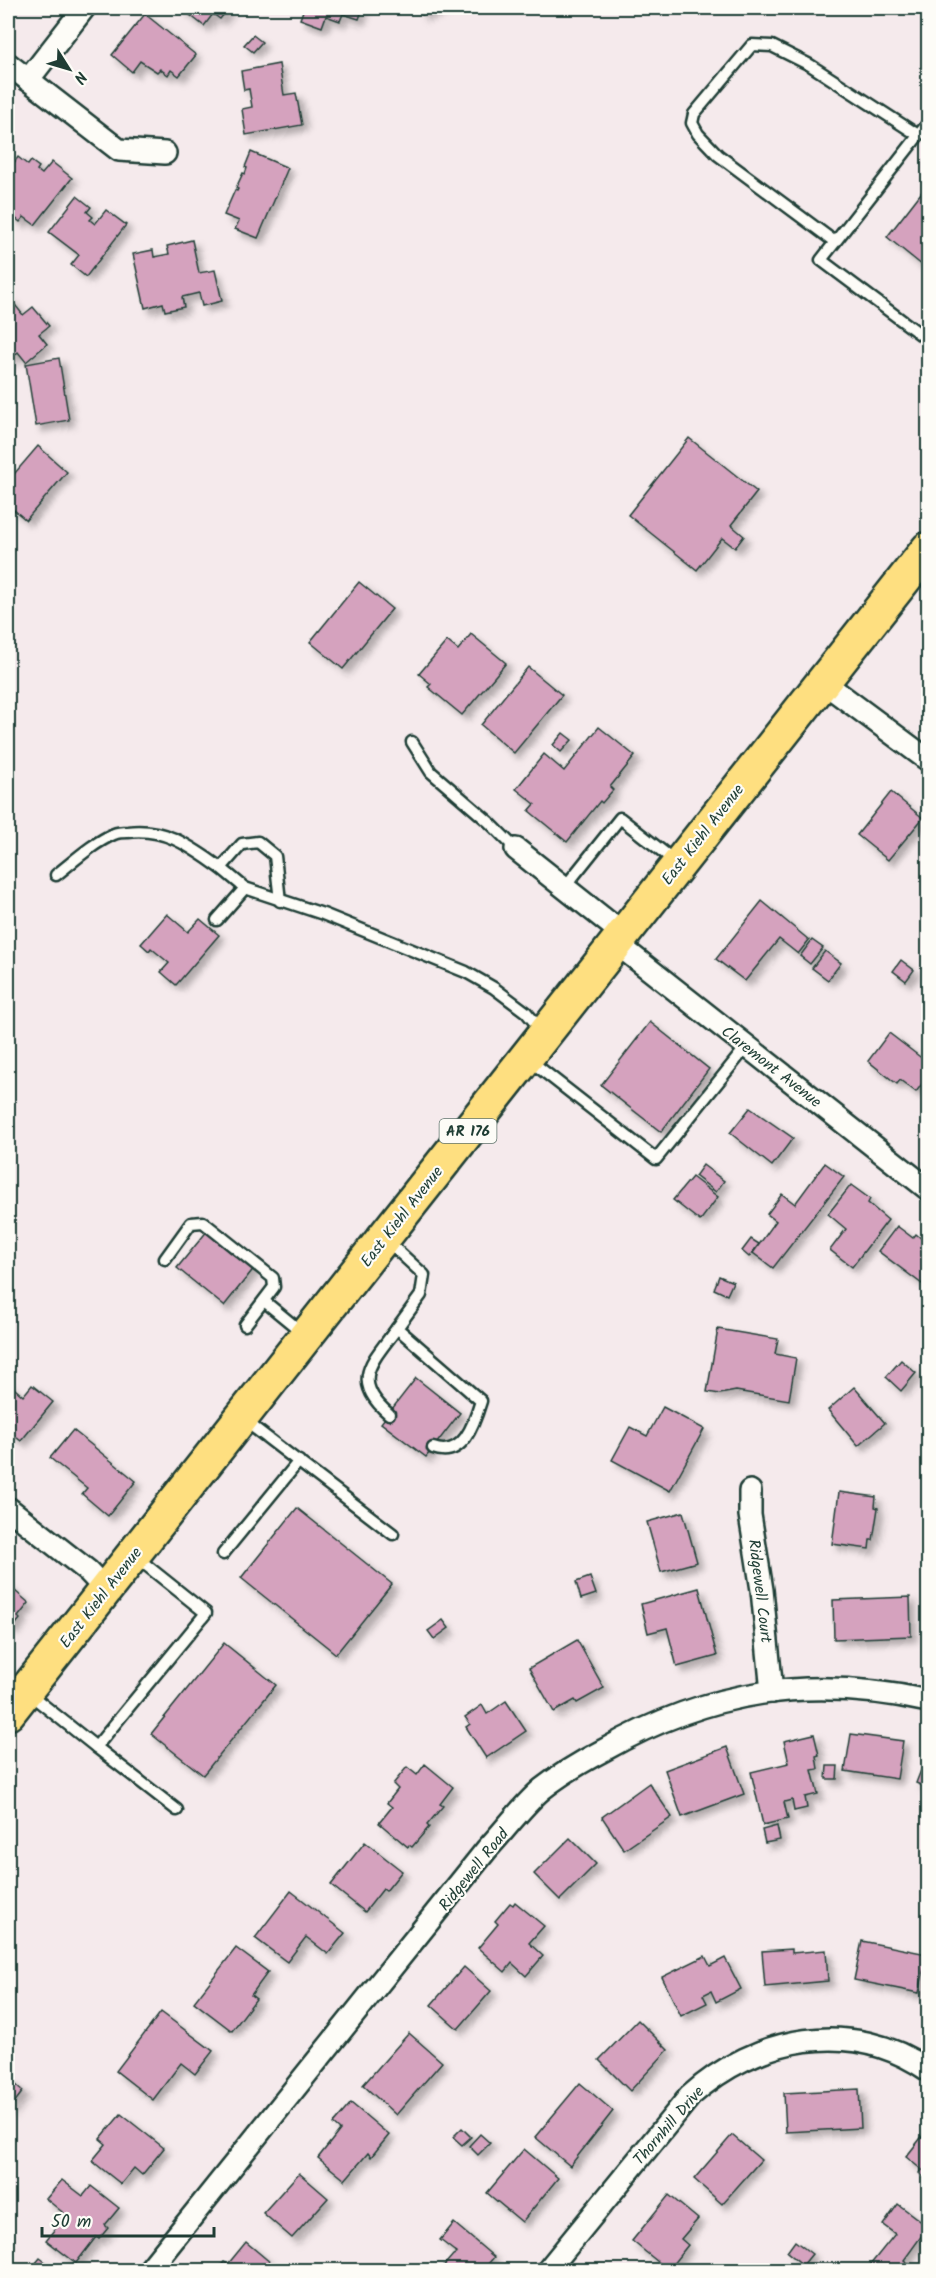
<svg xmlns="http://www.w3.org/2000/svg" width="936" height="2278" font-family="Kalam,sans-serif">
  <defs>
    <filter id="shadow"><feDropShadow dx="5.5" dy="5.5" stdDeviation="3" flood-color="#0004"/></filter>
  </defs>
  <rect width="100%" height="100%" fill="#f5eaec"/>
  <filter id="ink" filterUnits="userSpaceOnUse"><feTurbulence type="fractalNoise" baseFrequency=".0167" numOctaves="2"/><feDisplacementMap in="SourceGraphic" scale="12" xChannelSelector="R" yChannelSelector="G"/><feConvolveMatrix kernelMatrix="1 2 1 2 8 2 1 2 1" color-interpolation-filters="sRGB"/></filter>
  <g filter="url(#ink)">
    <!-- building -->
    <g fill="#d5a2be" stroke="#1f3d34" stroke-width="1.5" filter="url(#shadow)">
      <polygon points="181,8 229,8 220,19 213,14 204,26"/>
      <polygon points="304,8 363,8 359,19 343,14 340,21 326,16 322,27 300,19"/>
      <polygon points="419,8 443,8 422,15"/>
      <polygon points="145,14 196,55 179,76 171,70 168,75 160,69 157,72 140,61 132,72 112,55"/>
      <polygon points="253,35 262,42 253,52 244,45"/>
      <polygon points="279,64 284,95 296,93 302,125 246,135 242,109 252,107 249,89 244,90 241,71"/>
      <polygon points="251,152 288,168 258,238 235,229 239,221 224,215 235,190 237,191 238,189 236,188 243,173 245,174 247,168 245,167"/>
      <polygon points="18,157 28,165 31,161 39,167 37,170 42,174 52,162 72,178 35,225 24,217 20,222 8,212 10,206 8,204 8,171"/>
      <polygon points="928,184 928,270 887,237"/>
      <polygon points="77,196 91,207 87,212 93,217 90,220 95,224 106,210 126,225 86,277 71,265 79,255 49,232"/>
      <polygon points="192,240 199,273 215,270 222,301 202,306 199,293 182,297 184,307 165,311 163,303 145,308 133,254 153,250 154,257 169,254 167,246"/>
      <polygon points="8,296 23,315 33,307 49,326 39,334 47,344 26,362 18,352 8,361"/>
      <polygon points="59,358 69,420 36,426 26,364"/>
      <polygon points="689,438 757,492 731,525 744,536 735,548 722,538 697,570 628,515"/>
      <polygon points="38,446 67,472 26,520 8,505 8,481"/>
      <polygon points="359,582 392,609 343,669 310,642"/>
      <polygon points="471,634 506,663 462,715 428,687 431,684 419,674 447,641 458,650"/>
      <polygon points="528,667 562,695 514,753 481,725"/>
      <polygon points="599,727 635,756 610,787 613,790 602,803 600,801 567,842 529,811 535,804 516,789 544,754 564,771"/>
      <polygon points="563,733 572,740 561,752 553,745"/>
      <polygon points="891,792 923,818 888,860 857,835"/>
      <polygon points="762,901 809,940 798,954 779,939 745,981 716,959"/>
      <polygon points="167,914 188,932 200,919 219,935 176,985 161,972 169,963 151,948 149,951 141,944"/>
      <polygon points="812,940 823,948 810,964 800,956"/>
      <polygon points="825,951 841,963 828,980 812,968"/>
      <polygon points="901,960 914,970 906,981 893,971"/>
      <polygon points="650,1022 709,1069 661,1132 601,1085"/>
      <polygon points="889,1033 928,1063 928,1076 916,1092 900,1080 897,1084 868,1061"/>
      <polygon points="750,1108 793,1138 772,1166 730,1133"/>
      <polygon points="825,1163 844,1177 773,1268 753,1253 776,1221 767,1214 782,1194 795,1204"/>
      <polygon points="703,1165 724,1181 716,1192 695,1176"/>
      <polygon points="692,1177 718,1197 700,1221 673,1200"/>
      <polygon points="851,1185 870,1199 868,1203 888,1220 852,1267 830,1250 846,1229 828,1214"/>
      <polygon points="897,1226 913,1238 916,1234 928,1244 928,1276 922,1284 878,1251"/>
      <polygon points="208,1230 255,1267 224,1306 177,1268"/>
      <polygon points="751,1239 759,1244 749,1257 742,1251"/>
      <polygon points="719,1276 733,1282 727,1295 714,1289"/>
      <polygon points="718,1329 778,1339 775,1354 796,1358 789,1400 736,1391 720,1394 707,1392"/>
      <polygon points="901,1360 916,1373 901,1391 886,1377"/>
      <polygon points="416,1378 460,1413 426,1457 381,1423"/>
      <polygon points="8,1383 23,1396 32,1385 53,1402 21,1441 8,1431"/>
      <polygon points="854,1387 885,1423 858,1446 828,1410"/>
      <polygon points="663,1407 704,1429 670,1491 612,1460 630,1427 647,1436"/>
      <polygon points="73,1430 136,1481 108,1516 82,1494 87,1488 50,1458"/>
      <polygon points="839,1492 876,1497 875,1507 878,1508 873,1540 870,1540 869,1549 832,1544"/>
      <polygon points="297,1508 392,1584 336,1654 241,1578"/>
      <polygon points="683,1512 697,1562 661,1572 647,1522"/>
      <polygon points="590,1577 596,1594 581,1599 576,1582"/>
      <polygon points="8,1585 29,1603 18,1617 20,1619 12,1629 8,1626"/>
      <polygon points="699,1588 717,1656 677,1667 667,1628 648,1633 641,1604"/>
      <polygon points="910,1597 911,1636 834,1639 833,1600"/>
      <polygon points="443,1620 449,1628 434,1639 428,1631"/>
      <polygon points="577,1640 604,1688 577,1703 575,1700 554,1712 529,1668"/>
      <polygon points="224,1643 276,1685 203,1775 151,1734"/>
      <polygon points="506,1701 526,1731 486,1758 466,1727 470,1724 465,1717 482,1705 487,1714"/>
      <polygon points="814,1734 819,1755 816,1756 818,1769 812,1770 818,1794 805,1797 807,1808 794,1811 792,1800 784,1802 788,1819 763,1825 751,1772 789,1763 784,1741"/>
      <polygon points="851,1734 903,1741 897,1779 845,1771"/>
      <polygon points="727,1747 744,1794 682,1817 665,1770"/>
      <polygon points="928,1752 928,1788 916,1783"/>
      <polygon points="425,1764 453,1787 440,1804 443,1806 427,1825 429,1827 412,1847 409,1845 408,1847 379,1823 392,1807 387,1803 398,1789 393,1784 407,1767 417,1775"/>
      <polygon points="827,1766 838,1766 837,1779 826,1779"/>
      <polygon points="649,1783 672,1817 624,1850 602,1817"/>
      <polygon points="777,1826 780,1840 765,1843 762,1830"/>
      <polygon points="570,1838 596,1864 560,1900 534,1874"/>
      <polygon points="365,1842 402,1871 386,1891 383,1889 365,1912 331,1885"/>
      <polygon points="291,1891 345,1933 328,1954 306,1937 287,1962 255,1938"/>
      <polygon points="515,1902 544,1926 529,1943 543,1956 526,1976 512,1963 505,1972 478,1948 498,1924 495,1921 510,1903 513,1905"/>
      <polygon points="862,1941 927,1954 919,1993 854,1980"/>
      <polygon points="236,1948 268,1972 251,1995 256,1999 232,2031 194,2002"/>
      <polygon points="792,1949 792,1953 826,1950 828,1981 765,1987 762,1951"/>
      <polygon points="705,1956 710,1966 725,1958 741,1989 716,2002 711,1991 703,1995 707,2003 681,2016 662,1977"/>
      <polygon points="464,1967 491,1991 458,2029 431,2005"/>
      <polygon points="161,2012 213,2051 195,2074 181,2063 153,2100 116,2071"/>
      <polygon points="638,2020 668,2050 630,2091 599,2060"/>
      <polygon points="409,2033 442,2062 396,2115 363,2085"/>
      <polygon points="8,2078 23,2091 8,2111"/>
      <polygon points="580,2083 613,2111 570,2166 535,2137"/>
      <polygon points="859,2089 861,2128 786,2132 784,2093"/>
      <polygon points="351,2103 389,2135 371,2157 368,2153 345,2180 318,2158 340,2130 333,2124"/>
      <polygon points="121,2114 164,2148 142,2175 134,2168 121,2184 92,2161 106,2144 100,2139"/>
      <polygon points="462,2128 471,2137 462,2145 453,2137"/>
      <polygon points="928,2129 928,2181 919,2173 922,2170 906,2157"/>
      <polygon points="480,2134 490,2143 478,2155 469,2146"/>
      <polygon points="732,2135 761,2160 722,2204 694,2179"/>
      <polygon points="524,2149 558,2178 522,2222 487,2193"/>
      <polygon points="299,2173 328,2198 292,2238 263,2213"/>
      <polygon points="62,2180 83,2196 91,2186 119,2208 105,2225 108,2228 99,2239 96,2237 76,2263 46,2240 66,2215 46,2199"/>
      <polygon points="669,2195 698,2219 681,2239 688,2245 668,2270 632,2241"/>
      <polygon points="898,2204 928,2227 904,2260 916,2269 866,2270 895,2234 883,2225"/>
      <polygon points="454,2223 494,2257 483,2270 440,2270 453,2255 457,2253 440,2240"/>
      <polygon points="795,2241 812,2254 803,2265 787,2252"/>
      <polygon points="246,2242 271,2263 264,2270 217,2270 224,2262 228,2264"/>
      <polygon points="40,2258 56,2270 30,2270"/>
    </g>
    <g fill="none" stroke-linecap="round" stroke-linejoin="round">
      <!-- service casing -->
      <g stroke="#1f3d34" stroke-width="15">
        <g id="service">
          <polyline points="928,123 821,260 928,340"/>
          <polyline points="835,242 718,155 698,134 692,123 694,114 752,45 772,46 810,65 918,135"/>
          <polyline points="412,742 431,772 489,822 516,849"/>
          <path d="M 56,875 C 74,861 93,843 114,834 C 118,832 123,832 128,832 C 166,827 192,848 221,868"/>
          <polyline points="245,888 221,868 242,844 258,842 275,856 280,901"/>
          <polyline points="564,888 620,818 676,862"/>
          <polyline points="217,920 245,888 323,914 466,972 494,988 526,1012 542,1031"/>
          <polyline points="528,1059 656,1159 747,1046"/>
          <path d="M 386,1240 L 424,1275 L 421,1295 L 397,1328 L 481,1401 C 474,1424 463,1459 433,1448"/>
          <polyline points="165,1259 191,1223 203,1222 273,1278 274,1287 245,1325"/>
          <polyline points="264,1301 303,1333"/>
          <path d="M 389,1414 C 349,1380 373,1361 397,1328"/>
          <polyline points="244,1420 393,1534"/>
          <polyline points="223,1554 299,1461"/>
          <polyline points="27,1692 96,1747 206,1613 136,1557"/>
          <polyline points="96,1747 177,1810"/>
        </g>
      </g>
      <!-- minor casing -->
      <g stroke="#1f3d34" stroke-width="26">
        <g id="minor">
          <polyline points="8,64 119,150 165,153"/>
          <polyline points="28,80 84,8"/>
          <polyline points="823,682 928,760"/>
          <polyline points="516,849 623,934"/>
          <polyline points="616,943 928,1189"/>
          <polyline points="750,1491 750,1515 762,1590 772,1692"/>
          <polyline points="8,1508 88,1571 106,1590"/>
          <path d="M 149,2270 L 487,1849 C 505,1830 522,1806 542,1789 C 561,1774 583,1761 604,1750 C 709,1690 810,1675 928,1701"/>
          <path d="M 548,2270 L 690,2096 C 756,2036 852,2017 928,2070"/>
        </g>
      </g>
      <!-- primary casing -->
      <g stroke="#1f3d34" stroke-width="38">
        <polyline id="primary" points="8,1713 928,549"/>
      </g>
      <!-- service -->
      <use href="#service" stroke="#fdfcf7" stroke-width="10"/>
      <!-- minor -->
      <use href="#minor" stroke="#fdfcf7" stroke-width="21"/>
      <!-- primary -->
      <use href="#primary" stroke="#fedf80" stroke-width="33"/>
    </g>
  </g>
  <g text-anchor="middle" stroke-width="4.5" stroke-linejoin="round" paint-order="stroke">
    <!-- shield labels -->
    <rect fill="#fdfcf7" stroke="#62766e" stroke-width="1.5" x="439.5" y="1119" width="57" height="24" rx="4.5"/>
    <g font-size="15" font-weight="bold" fill="#1f3d34">
      <text x="468" y="1136">AR 176</text>
    </g>
    <!-- street labels -->
    <g font-size="16" fill="#1f3d34" stroke="#fdfcf7">
      <text transform="translate(702 834) rotate(-52)" y="6">East Kiehl Avenue</text>
      <text transform="translate(772 1066) rotate(38)" y="6">Claremont Avenue</text>
      <text transform="translate(401 1216) rotate(-52)" y="6">East Kiehl Avenue</text>
      <text transform="translate(761 1591) rotate(83)" y="6">Ridgewell Court</text>
      <text transform="translate(100 1597) rotate(-52)" y="6">East Kiehl Avenue</text>
      <text transform="translate(473 1869) rotate(-51)" y="6">Ridgewell Road</text>
      <text transform="translate(668 2125) rotate(-49)" y="6">Thornhill Drive</text>
    </g>
  </g>
  <!-- margin -->
  <rect width="936" height="2278" fill="none" stroke="#fdfcf7" stroke-width="30"/>
  <rect x="15" y="15" width="906" height="2248" fill="none" stroke="#1f3d34" stroke-width="2" filter="url(#ink)"/>
  <!-- north arrow -->
  <g transform="translate(69 69) rotate(127)" stroke="#fdfcf7" stroke-width="4.5" paint-order="stroke">
  <path d="M0-4.5L10 22L0 15L-10 22Z" fill="#1f3d34"/>
  <text y="-9" font-size="16" font-weight="bold" text-anchor="middle" fill="#1f3d34">N</text>
  </g>
  <!-- scale -->
  <path d="M42 2227v9h172v-9" fill="none" stroke="#1f3d34" stroke-width="3"/>
  <text x="51" y="2227" font-size="18" fill="#1f3d34" stroke="#fdfcf7" stroke-width="4.5" paint-order="stroke">50 m</text>
</svg>
